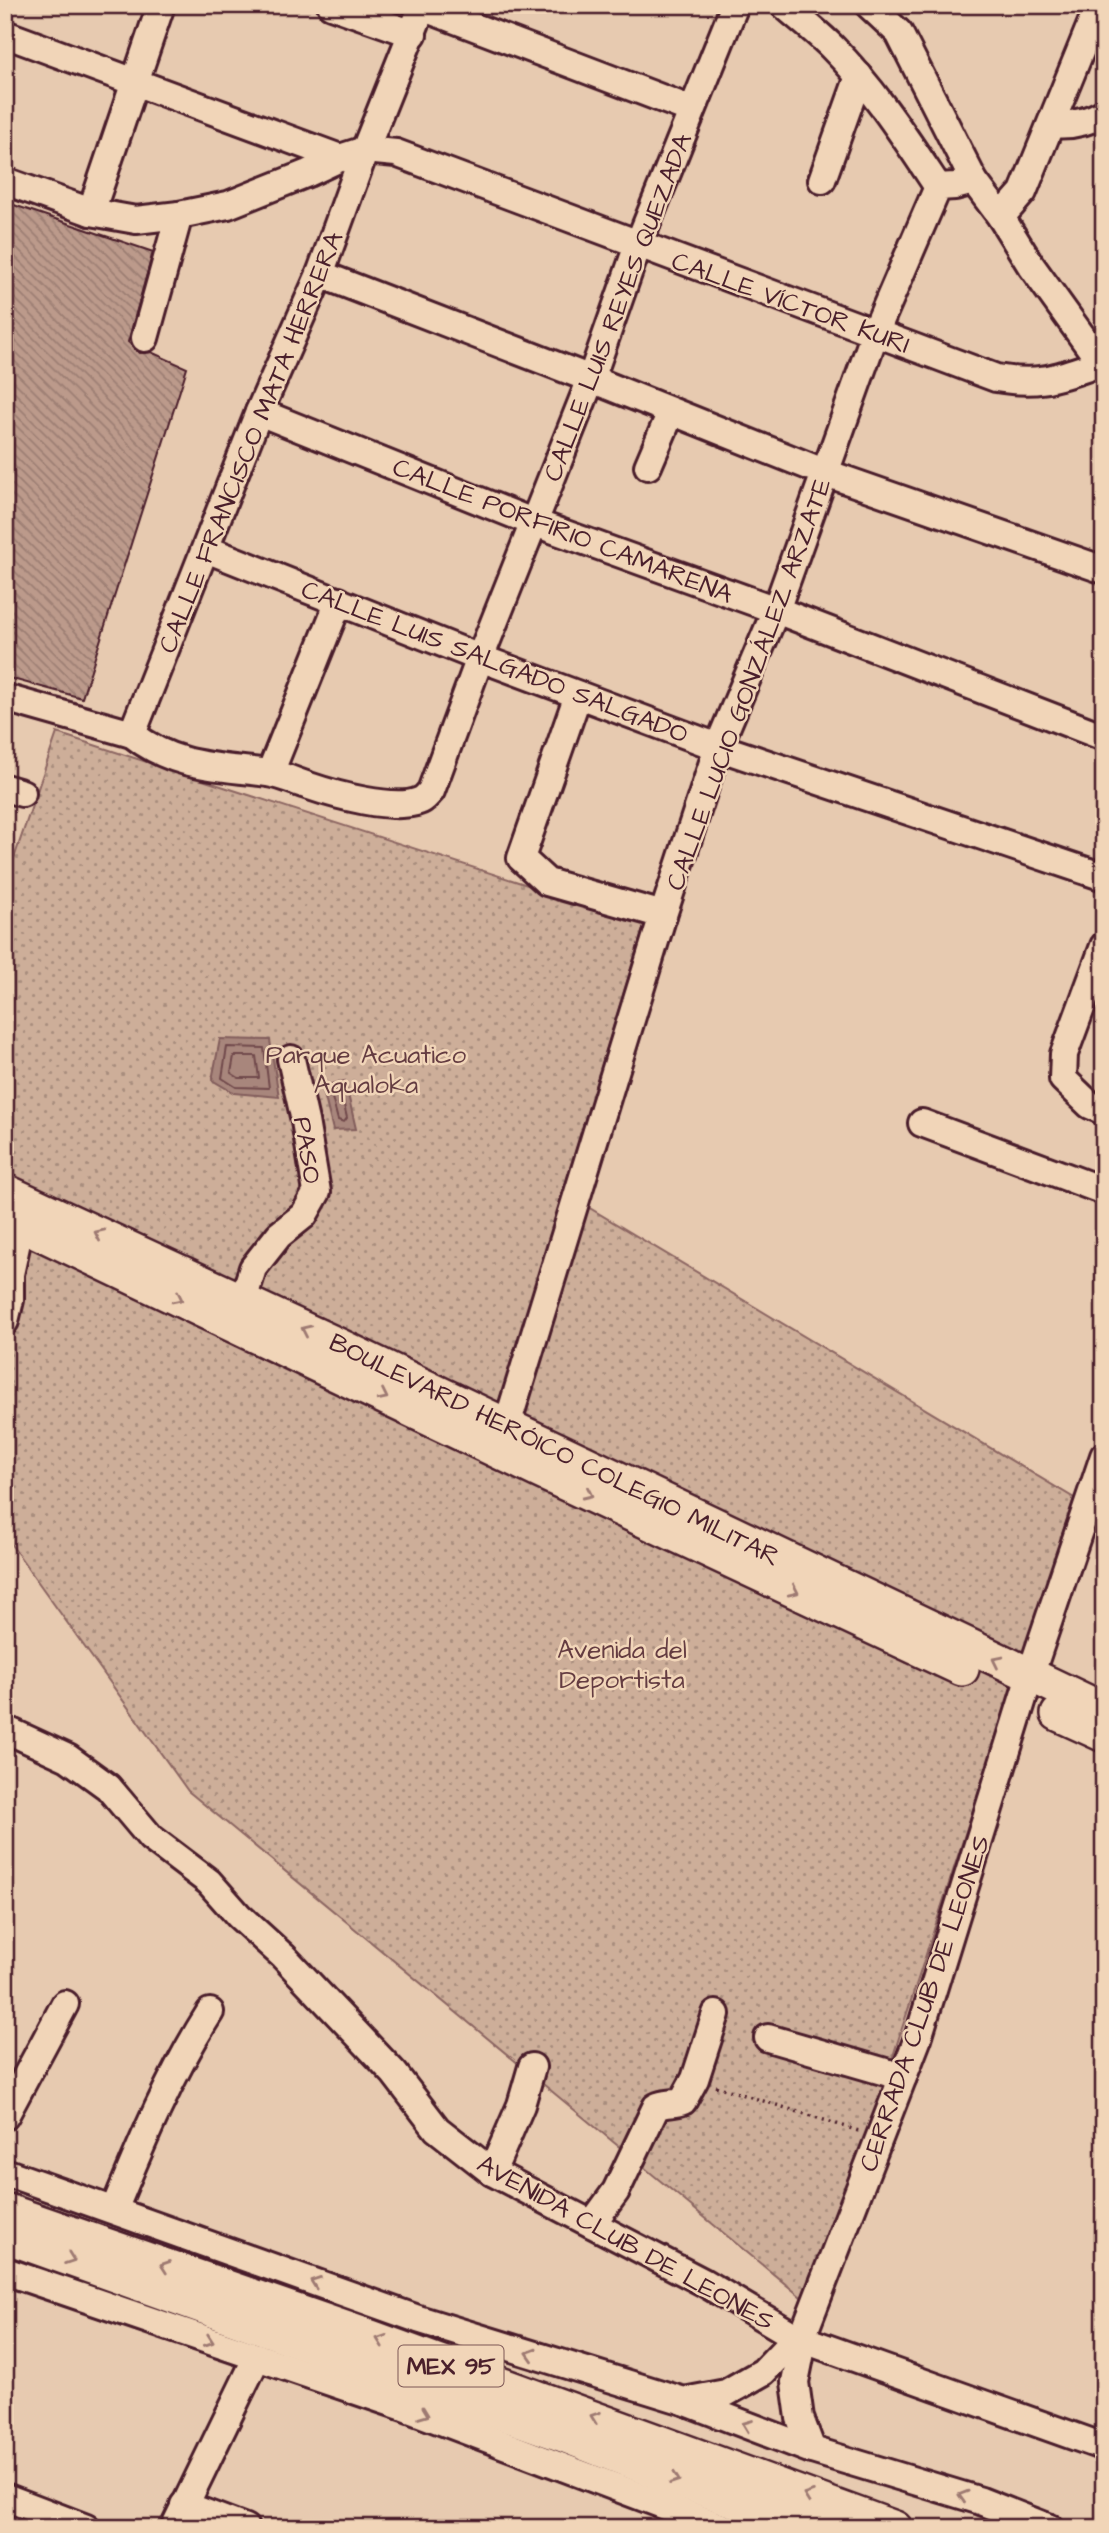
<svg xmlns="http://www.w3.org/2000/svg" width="1109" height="2533" font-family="'Architects Daughter',sans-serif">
  <defs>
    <pattern id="green-dots" width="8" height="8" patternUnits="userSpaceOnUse" patternTransform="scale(1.75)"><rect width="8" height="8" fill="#cdae99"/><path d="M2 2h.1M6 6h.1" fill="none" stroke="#a88d7d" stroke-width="1.8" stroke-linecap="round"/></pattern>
    <pattern id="building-back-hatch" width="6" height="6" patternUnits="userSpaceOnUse" patternTransform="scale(1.75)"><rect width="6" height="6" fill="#bc9a8b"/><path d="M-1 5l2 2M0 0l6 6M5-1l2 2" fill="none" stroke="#9b7d72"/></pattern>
  </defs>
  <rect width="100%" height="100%" fill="#e7cab0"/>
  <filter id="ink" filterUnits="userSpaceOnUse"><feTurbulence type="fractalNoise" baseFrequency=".0143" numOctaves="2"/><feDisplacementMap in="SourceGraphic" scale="14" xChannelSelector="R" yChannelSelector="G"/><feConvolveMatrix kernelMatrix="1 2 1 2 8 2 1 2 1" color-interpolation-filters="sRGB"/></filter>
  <g filter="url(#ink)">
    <!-- green -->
    <polygon fill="url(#green-dots)" stroke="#8c6662" stroke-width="2" points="57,733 645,923 563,1192 1074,1498 812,2306 188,1791 5,1536 5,857 13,861"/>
    <!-- water -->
    <g fill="#a8867b" stroke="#825d5b" stroke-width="2">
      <polygon points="220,1039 270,1040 279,1097 234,1093 212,1080"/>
      <polygon points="345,1081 356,1129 333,1130 322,1086"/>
    </g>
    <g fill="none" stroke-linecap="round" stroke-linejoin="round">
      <!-- shore -->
      <g stroke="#70484b" stroke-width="2">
        <polygon points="227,1047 264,1048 269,1088 236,1087 222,1078"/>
        <polygon points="234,1056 256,1056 259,1078 239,1078 231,1073"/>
        <polygon points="338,1090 341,1092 347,1118 344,1122 338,1120 331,1094 333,1091"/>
      </g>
    </g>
    <!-- building -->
    <polygon fill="url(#building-back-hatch)" stroke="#4a1f2b" stroke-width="2" points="5,202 153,252 128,342 140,353 151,352 187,368 82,698 5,677"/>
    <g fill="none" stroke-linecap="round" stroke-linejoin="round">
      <!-- minor casing -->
      <g stroke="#4a1f2b" stroke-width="32">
        <g id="minor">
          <polyline points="331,5 413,34"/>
          <path d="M 784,5 C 800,19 818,33 833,48 C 874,89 906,139 938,187"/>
          <polyline points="869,5 899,33 974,181 1001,217 1030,264 1104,367"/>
          <polyline points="422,7 692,110"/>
          <polyline points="5,34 340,158"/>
          <path d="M 1052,124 C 1070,126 1088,122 1104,113"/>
          <polyline points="822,180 859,76"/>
          <path d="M 5,181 L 91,212 L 136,220 L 179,215 L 228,205 L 308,173 L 340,158 L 365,150 L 396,153 L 996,378 C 1045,386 1059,376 1104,362"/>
          <polyline points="91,212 161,5"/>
          <polyline points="1001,217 1023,192 1099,5"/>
          <polyline points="320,274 591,379 826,473 1104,570"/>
          <polyline points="145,338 179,215"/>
          <polyline points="259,412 535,523 776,610 1104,737"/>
          <polyline points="648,466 671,412"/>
          <polyline points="206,549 480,658 718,747 1104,877"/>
          <polyline points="578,695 521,858 547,882 663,915"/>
          <path d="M 5,698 L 132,734 C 174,768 217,766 268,773 C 282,775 296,782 309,786 C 335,795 394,811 419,801 C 424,800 428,794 431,791 L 480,658 L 591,379 L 638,245 L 735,5"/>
          <polyline points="132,734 259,412 320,274 365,150 423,5"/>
          <polyline points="270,773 339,601"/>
          <polyline points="5,788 22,793"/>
          <polyline points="1104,946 1064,1054 1063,1079 1090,1105 1104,1111"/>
          <polyline points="922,1123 1104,1191"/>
          <polyline points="243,1300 253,1268 279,1235 304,1215 317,1192 305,1121 291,1059"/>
          <polyline points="5,1321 10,1300 10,1274 21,1223"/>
          <polyline points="507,1425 663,915 718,747 776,610 875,333 938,187 955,186 974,181"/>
          <polyline points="5,1729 68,1758 108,1787 151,1838 209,1882 239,1916 283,1956 394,2073 437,2129 492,2172 703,2282 796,2337 1104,2447"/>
          <polyline points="768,2038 903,2077"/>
          <polyline points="5,2116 65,2004"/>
          <polyline points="5,2172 418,2319 684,2401 812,2450 981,2501 1050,2528"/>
          <polyline points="492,2172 521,2105 532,2067"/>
          <path d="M 114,2210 C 142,2142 170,2075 210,2012"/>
          <path d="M 592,2224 L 616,2191 L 656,2107 C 666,2102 673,2105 683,2101 L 695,2079 L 716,2014"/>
          <polyline points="5,2271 404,2407 724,2528"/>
          <polyline points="684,2401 726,2393 763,2372 806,2327"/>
          <polyline points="812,2450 800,2418 795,2382 806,2327 918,2038 1030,1676 1104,1456"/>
          <polyline points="5,2497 86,2528"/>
          <polyline points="184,2505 245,2528"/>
          <polyline points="174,2528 257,2357"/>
        </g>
      </g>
      <!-- major casing -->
      <g stroke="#4a1f2b" stroke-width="38">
        <g id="major">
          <polyline points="5,1191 338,1345 1104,1710"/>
          <polyline points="23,1225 541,1472 962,1669"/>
          <polyline points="1058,1714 1104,1735"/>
          <polyline points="5,2210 371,2337 895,2528"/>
          <polyline points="5,2236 563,2435 667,2476 810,2528"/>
        </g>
      </g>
      <!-- path -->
      <polyline stroke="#4a1f2b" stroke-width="3.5" stroke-dasharray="2 5" stroke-linecap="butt" points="716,2086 859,2131"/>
      <!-- minor -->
      <use href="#minor" stroke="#f1d5b8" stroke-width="26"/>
      <!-- major -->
      <use href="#major" stroke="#f1d5b8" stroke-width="33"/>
    </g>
    <!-- one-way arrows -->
    <defs><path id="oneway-chevron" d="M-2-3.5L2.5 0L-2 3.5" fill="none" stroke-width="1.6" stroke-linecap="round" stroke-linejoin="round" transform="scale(1.75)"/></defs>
    <g stroke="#9e7a72">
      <use href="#oneway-chevron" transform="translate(99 1234) rotate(-155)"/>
      <use href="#oneway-chevron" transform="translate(178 1298) rotate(26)"/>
      <use href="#oneway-chevron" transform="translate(306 1330) rotate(-155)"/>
      <use href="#oneway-chevron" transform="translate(383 1396) rotate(26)"/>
      <use href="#oneway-chevron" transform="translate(588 1494) rotate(25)"/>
      <use href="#oneway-chevron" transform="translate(794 1591) rotate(25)"/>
      <use href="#oneway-chevron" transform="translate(997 1661) rotate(-154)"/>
      <use href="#oneway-chevron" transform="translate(70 2259) rotate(20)"/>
      <use href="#oneway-chevron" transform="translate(165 2266) rotate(-161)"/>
      <use href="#oneway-chevron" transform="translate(315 2282) rotate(-160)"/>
      <use href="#oneway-chevron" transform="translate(381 2340) rotate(-160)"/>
      <use href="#oneway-chevron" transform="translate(209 2341) rotate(19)"/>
      <use href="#oneway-chevron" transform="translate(531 2354) rotate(-163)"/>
      <use href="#oneway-chevron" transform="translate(424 2414) rotate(21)"/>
      <use href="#oneway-chevron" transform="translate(595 2417) rotate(-160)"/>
      <use href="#oneway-chevron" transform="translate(747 2425) rotate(-159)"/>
      <use href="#oneway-chevron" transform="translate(675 2479) rotate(20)"/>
      <use href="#oneway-chevron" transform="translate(808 2496) rotate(-160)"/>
      <use href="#oneway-chevron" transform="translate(963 2496) rotate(-163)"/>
    </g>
  </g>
  <g text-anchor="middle" stroke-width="5" stroke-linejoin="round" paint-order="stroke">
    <!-- shield labels -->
    <rect fill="#f1d5b8" stroke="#7c5655" stroke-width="2" x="398.5" y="2345.5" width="105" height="41" rx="5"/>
    <g font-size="24" font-weight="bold" fill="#4a1f2b">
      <text x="451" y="2374">MEX 95</text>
    </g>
    <!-- street labels -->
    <g font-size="26" fill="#4a1f2b" stroke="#f1d5b8">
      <text transform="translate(791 302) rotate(20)" y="9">CALLE VÍCTOR KURI</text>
      <text transform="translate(617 307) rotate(-69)" y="9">CALLE LUIS REYES QUEZADA</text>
      <text transform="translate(250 442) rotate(-68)" y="9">CALLE FRANCISCO MATA HERRERA</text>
      <text transform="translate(563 530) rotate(21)" y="9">CALLE PORFIRIO CAMARENA</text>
      <text transform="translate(495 661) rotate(21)" y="9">CALLE LUIS SALGADO SALGADO</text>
      <text transform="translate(748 684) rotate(-70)" y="9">CALLE LUCIO GONZÁLEZ ARZATE</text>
      <text transform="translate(308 1150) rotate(81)" y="9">PASO</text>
      <text transform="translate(555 1449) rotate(26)" y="9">BOULEVARD HERÓICO COLEGIO MILITAR</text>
      <text transform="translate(924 2003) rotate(-71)" y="9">CERRADA CLUB DE LEONES</text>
      <text transform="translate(626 2242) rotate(29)" y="9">AVENIDA CLUB DE LEONES</text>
    </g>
    <!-- park labels -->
    <g font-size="26" fill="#643c41" stroke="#f1d5b8">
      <text x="366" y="1063">Parque Acuatico<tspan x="366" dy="30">Aqualoka</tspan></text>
      <text x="622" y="1658">Avenida del<tspan x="622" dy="30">Deportista</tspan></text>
    </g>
  </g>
  <!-- margin -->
  <rect width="1109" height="2533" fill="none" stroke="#f1d5b8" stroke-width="28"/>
  <rect x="14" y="14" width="1081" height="2505" fill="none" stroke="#4a1f2b" stroke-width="2.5" filter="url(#ink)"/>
</svg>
